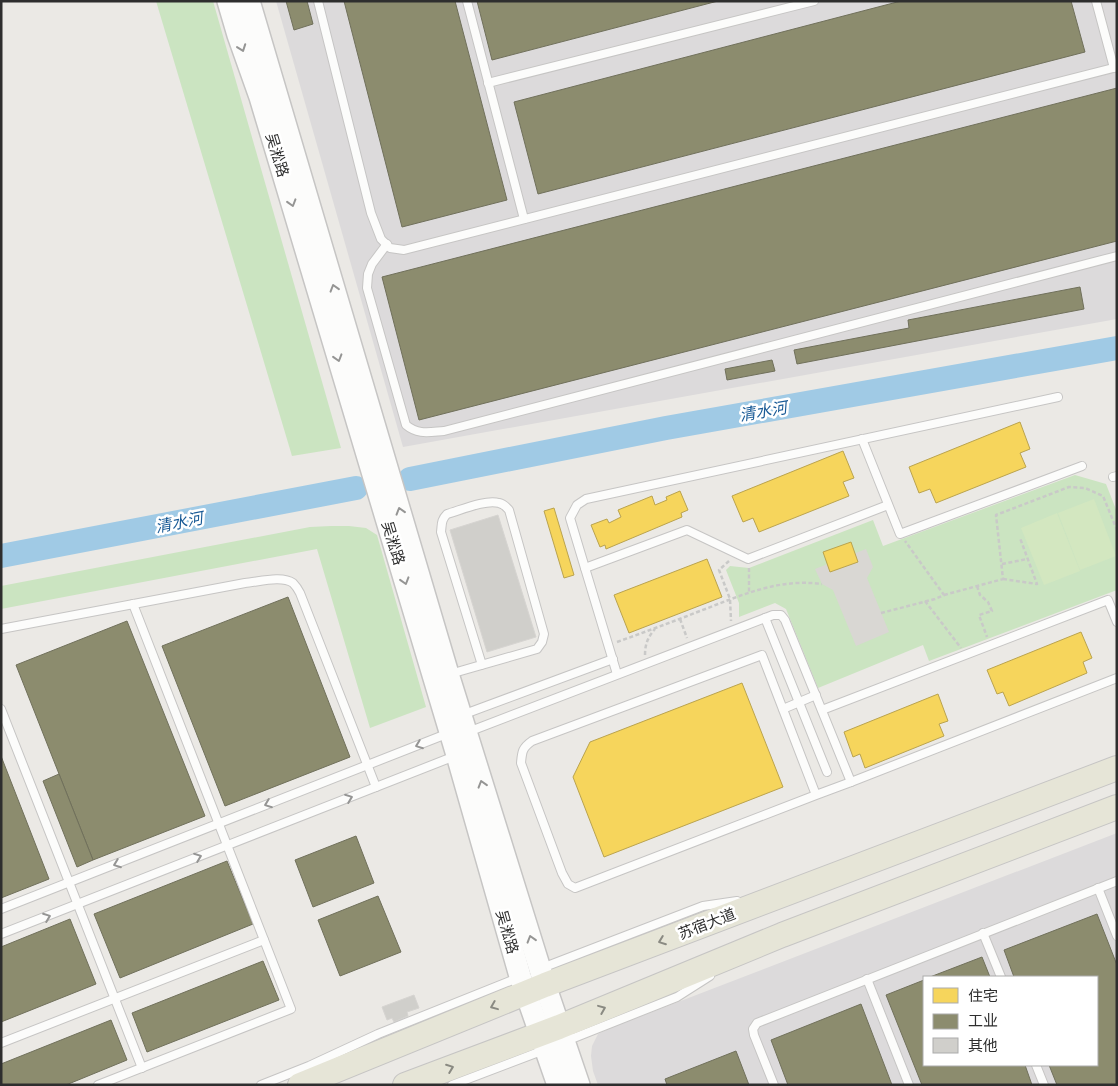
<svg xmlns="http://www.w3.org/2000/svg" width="1118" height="1086" font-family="'PT Sans','Noto Sans SC',sans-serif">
  <rect width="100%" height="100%" fill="#ebe9e5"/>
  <!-- industrial -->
  <g fill="#dcdadb" fill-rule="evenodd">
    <polygon points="276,1 1117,1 1117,319 403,447"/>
    <path d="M 1117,833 L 1117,1085 L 598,1085 L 593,1071 L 591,1056 L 592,1046 L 598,1034 L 613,1027 ZM 924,977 L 1097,977 L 1097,1065 L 924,1065 Z"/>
  </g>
  <!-- green -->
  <g fill="#cbe4c1">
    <polygon points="156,1 213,1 341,448 292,456"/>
    <polygon points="1075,475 1106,484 1117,512 1117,590 929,661 923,645 818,688 786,609 775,603 739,617 739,603 726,570 730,566 749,568 873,520 883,546"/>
    <polygon points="331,526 349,526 366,528 377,535 426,707 370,728 317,549 1,609 1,586 310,527"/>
  </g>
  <!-- pitch -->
  <g fill="#d3e7c0">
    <polygon points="1094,499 1116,556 1080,570 1058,513"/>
    <polygon points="1057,513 1080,571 1044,585 1021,528"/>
  </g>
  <!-- plaza -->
  <polygon fill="#d9d7d3" points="866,549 873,567 867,578 889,632 856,646 833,590 822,584 815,569"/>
  <!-- homes -->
  <g fill="#f6d55c" stroke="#baa34e">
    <polygon points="1020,422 1030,449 1020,453 1026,467 936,503 930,489 919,493 909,467"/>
    <polygon points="843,451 854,478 843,482 849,496 759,532 753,518 743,522 732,496"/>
    <polygon points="680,491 688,510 681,513 682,517 606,549 605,545 600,547 591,525 607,519 609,523 621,517 618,510 652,496 655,505 667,500 666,497"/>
    <polygon points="554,508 574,575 564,578 544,511"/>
    <polygon points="851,542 858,562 830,572 823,552"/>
    <polygon points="707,559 722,597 629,633 614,595"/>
    <polygon points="1081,632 1092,658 1083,662 1087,673 1009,706 1003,692 997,694 987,670"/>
    <polygon points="742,683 783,787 604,857 573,777 590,742"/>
    <polygon points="938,694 948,721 939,724 944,736 865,768 860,754 853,757 844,732"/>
  </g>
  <!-- industry -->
  <g fill="#8c8c6e" stroke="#70705b">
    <polygon points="286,1 307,1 313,24 294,30"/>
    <polygon points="344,1 455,1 507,200 402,227"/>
    <polygon points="477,1 718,1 492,60"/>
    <polygon points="901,1 1071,1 1085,52 538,194 514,102"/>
    <polygon points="1117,88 1117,241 419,420 382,277"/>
    <polygon points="1080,287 1084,309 797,364 794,350 909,328 908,320"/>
    <polygon points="772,360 775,371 727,380 725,369"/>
    <polygon points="288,597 350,757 225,806 162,646"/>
    <polygon points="127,621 205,816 93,860 16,665"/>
    <polygon points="1,756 49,879 1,898"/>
    <polygon points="59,774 93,860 77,867 43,781"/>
    <polygon points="356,836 374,883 313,907 295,860"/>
    <polygon points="227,861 253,924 120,978 94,914"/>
    <polygon points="378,896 401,952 340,976 318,920"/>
    <polygon points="1097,914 1117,965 1117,1085 1057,1085 1049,1065 1097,1065 1097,977 1014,977 1004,950"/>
    <polygon points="70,919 96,984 1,1022 1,947"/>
    <polygon points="982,957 990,977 930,977"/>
    <polygon points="263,961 279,1000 147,1052 132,1013"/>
    <polygon points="924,980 924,1065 1025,1065 1032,1085 922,1085 886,995"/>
    <polygon points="861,1004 892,1085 788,1085 771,1040"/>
    <polygon points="111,1020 127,1060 66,1085 1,1085 1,1064"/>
    <polygon points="736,1051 749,1085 667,1085 665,1079"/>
  </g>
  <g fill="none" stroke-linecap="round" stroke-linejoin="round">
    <!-- river -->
    <g stroke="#a0cae5" stroke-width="24">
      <polyline points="410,479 666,428 1117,348"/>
      <polyline points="1,556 356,488"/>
    </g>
  </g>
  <!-- building -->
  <g fill="#d0cfcb" stroke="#d6d4d1">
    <polygon points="498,515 536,637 487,652 450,530"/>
    <polygon points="414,995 419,1008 407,1012 408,1016 394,1022 392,1018 387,1020 382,1007"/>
  </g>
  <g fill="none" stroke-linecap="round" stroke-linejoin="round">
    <!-- lane casing -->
    <g stroke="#c6c5c4" stroke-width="10">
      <g id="lane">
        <polyline points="318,1 371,213 381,239 390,248 404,250 1117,67"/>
        <polyline points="467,1 524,219"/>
        <polyline points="1096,1 1114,68"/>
        <polyline points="488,83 814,1"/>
        <path d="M 387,244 L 372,264 L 368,274 L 367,288 L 406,425 C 418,435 429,432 444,431 L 1117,256"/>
        <polyline points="862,439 900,534 1082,466"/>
        <polyline points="1113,477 1117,476"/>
        <polyline points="585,568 570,518 577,505 586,499 1058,397"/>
        <polyline points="765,618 827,772"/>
        <path d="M 1,629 L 245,583 C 258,582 282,575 293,583 C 296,586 298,589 300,593 L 376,787"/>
        <path d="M 450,674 L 537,649 L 542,642 L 544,634 L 509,510 C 506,507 504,504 499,503 C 486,499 461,510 447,514 C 441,520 442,524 441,532 L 482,665"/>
        <polyline points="617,674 585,568 687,530 748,559 888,505"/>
        <polyline points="1,709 142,1068"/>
        <polyline points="783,709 816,695"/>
        <polyline points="822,710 1108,600 1117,622"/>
        <polyline points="462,715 613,659"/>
        <polyline points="468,732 773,615 781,615 785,620 851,782"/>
        <path d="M 816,795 L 762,655 L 532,741 C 522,748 522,752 521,763 L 562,873 L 568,884 L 575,888 L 816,795 L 851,782 L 1117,678"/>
        <polyline points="1098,888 1117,936"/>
        <polyline points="1,909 449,733"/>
        <polyline points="983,933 1001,977"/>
        <polyline points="1,934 455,756"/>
        <polyline points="542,968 703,906 737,901"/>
        <polyline points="867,979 909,1085"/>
        <polyline points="566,1041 677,997 710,976"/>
        <polyline points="1,1043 264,940"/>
        <polyline points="1036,1065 1044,1085"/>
        <polyline points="98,1085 291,1009 133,604"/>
        <polyline points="261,1085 309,1066 378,1034 520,977"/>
        <polyline points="452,1085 544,1050"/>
        <polyline points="774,1085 754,1035 753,1029 757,1023 1117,881"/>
      </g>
    </g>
    <!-- secondary casing -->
    <g stroke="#c6c5c4" stroke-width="24">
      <g id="secondary">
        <polyline points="228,1 238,35 260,97 457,755 520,976 558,1085"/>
        <polyline points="249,1 448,674 545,985 579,1085"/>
      </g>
    </g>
    <!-- primary casing -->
    <g stroke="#c6c5c4" stroke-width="26">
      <g id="primary">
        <polyline points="300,1085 545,985 1117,768"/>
        <polyline points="405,1085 559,1027 782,935 1117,807"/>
      </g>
    </g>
    <!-- path -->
    <g stroke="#c9c9c8" stroke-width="2.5" stroke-dasharray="4 2.5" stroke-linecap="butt">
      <polyline points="729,561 719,570 730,599 731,621"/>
      <polyline points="1002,564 1027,559"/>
      <polyline points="749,568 749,592"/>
      <polyline points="1003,579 1037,584 1020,538"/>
      <polyline points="977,586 980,595 988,602 992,611 979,615 987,637"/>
      <polyline points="944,595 1003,579 996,515 1069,487 1085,488 1103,496 1117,530"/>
      <polyline points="925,601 961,648"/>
      <polyline points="881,613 935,599 944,595 905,541"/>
      <polyline points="680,619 687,638"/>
      <path d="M 617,642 C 645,632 672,622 700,611 C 740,596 777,578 822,584"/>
      <path d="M 645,655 C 645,644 648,637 655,629"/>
    </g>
    <!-- lane -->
    <use href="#lane" stroke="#fcfcfb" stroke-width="8"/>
    <!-- secondary -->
    <use href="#secondary" stroke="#fcfcfb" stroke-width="21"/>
    <!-- primary -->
    <use href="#primary" stroke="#e6e5d7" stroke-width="24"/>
  </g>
  <!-- one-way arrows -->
  <defs><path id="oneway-chevron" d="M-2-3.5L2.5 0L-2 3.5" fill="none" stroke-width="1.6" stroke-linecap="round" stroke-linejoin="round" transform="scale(1.25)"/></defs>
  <g stroke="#959594">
    <use href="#oneway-chevron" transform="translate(242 48) rotate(70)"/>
    <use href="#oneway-chevron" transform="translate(292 203) rotate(73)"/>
    <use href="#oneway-chevron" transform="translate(334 288) rotate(-107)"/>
    <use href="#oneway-chevron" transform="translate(338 358) rotate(73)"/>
    <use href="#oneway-chevron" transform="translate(400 511) rotate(-107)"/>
    <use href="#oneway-chevron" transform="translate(405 581) rotate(73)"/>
    <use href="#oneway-chevron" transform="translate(419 745) rotate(159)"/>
    <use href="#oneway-chevron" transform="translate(482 784) rotate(-107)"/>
    <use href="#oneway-chevron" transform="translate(349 798) rotate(-21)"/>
    <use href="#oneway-chevron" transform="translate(268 804) rotate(159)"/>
    <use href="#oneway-chevron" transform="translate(198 857) rotate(-21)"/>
    <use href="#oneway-chevron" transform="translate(117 864) rotate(159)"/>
    <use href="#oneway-chevron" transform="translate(47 917) rotate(-21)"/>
    <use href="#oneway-chevron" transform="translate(531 939) rotate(-107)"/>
  </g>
  <g stroke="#8a8a82">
    <use href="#oneway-chevron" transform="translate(662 941) rotate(159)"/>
    <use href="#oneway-chevron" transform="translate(494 1006) rotate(158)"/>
    <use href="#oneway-chevron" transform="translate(602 1009) rotate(-22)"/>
    <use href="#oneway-chevron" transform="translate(450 1068) rotate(-21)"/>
  </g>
  <g text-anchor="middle" stroke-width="5" stroke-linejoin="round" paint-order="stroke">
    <!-- street labels -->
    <g font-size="15" fill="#2e2e2e" stroke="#fff">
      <text transform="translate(277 155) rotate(73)" y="5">吴淞路</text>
      <text transform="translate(393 543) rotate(73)" y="5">吴淞路</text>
      <text transform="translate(707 924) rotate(-21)" y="5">苏宿大道</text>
      <text transform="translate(507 932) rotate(74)" y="5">吴淞路</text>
    </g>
    <!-- water labels -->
    <g font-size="16" font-style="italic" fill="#1a5b96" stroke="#fff">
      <text transform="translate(763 411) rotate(-10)" y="6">清水河</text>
      <text transform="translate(179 522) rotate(-11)" y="6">清水河</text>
    </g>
  </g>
  <!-- border -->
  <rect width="1118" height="1086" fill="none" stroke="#2e2e2e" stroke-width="5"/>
  <!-- legend -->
  <rect x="923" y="976" width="175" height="90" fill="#ffffff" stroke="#ababab"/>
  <rect x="933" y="988" width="25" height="15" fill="#f6d55c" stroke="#ababab"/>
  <text x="968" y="1001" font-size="15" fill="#2e2e2e">住宅</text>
  <rect x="933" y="1014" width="25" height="15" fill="#8c8c6e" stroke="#ababab"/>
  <text x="968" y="1026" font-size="15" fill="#2e2e2e">工业</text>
  <rect x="933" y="1038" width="25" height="15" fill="#d0cfcb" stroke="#ababab"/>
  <text x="968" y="1051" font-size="15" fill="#2e2e2e">其他</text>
</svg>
